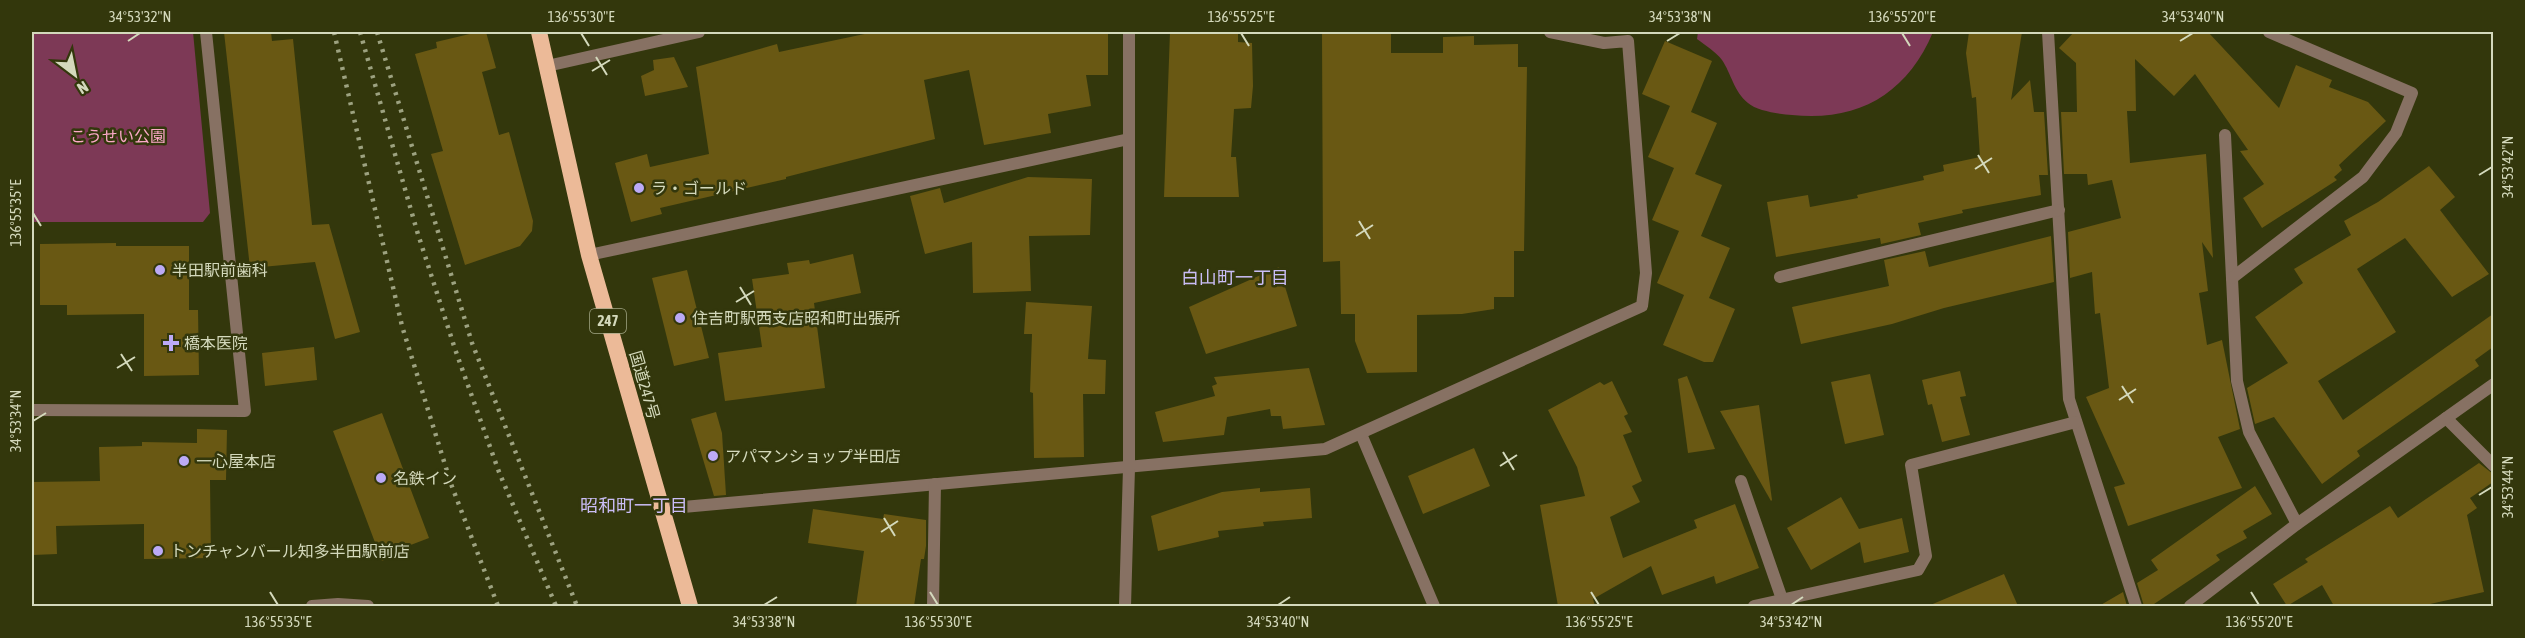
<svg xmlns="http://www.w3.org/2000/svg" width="2525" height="638" font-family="'Asap Condensed','Noto Sans JP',sans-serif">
  <rect width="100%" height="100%" fill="#33370c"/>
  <!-- green -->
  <g fill="#7d3956">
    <polygon points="32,32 193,32 210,213 203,222 32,222"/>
    <path d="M 1698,32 L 1933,32 C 1907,94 1858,122 1792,115 C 1779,114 1757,111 1748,103 C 1734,92 1731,73 1722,60 C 1716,52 1705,45 1697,39 Z"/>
  </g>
  <!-- building -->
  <g fill="#695813">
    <polygon points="224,32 271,32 272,41 293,39 312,225 329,224 360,332 335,339 315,262 250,268"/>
    <polygon points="478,32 486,32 496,68 482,72 499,135 509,132 533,221 532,231 520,246 465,265 431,154 443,151 415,54 437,48 436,42"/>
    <polygon points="874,32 1108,32 1108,75 1086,75 1091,106 1048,114 1051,133 984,145 969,70 924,80 935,139 786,177 786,179 660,208 662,214 631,222 615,163 647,154 650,167 709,154 696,67 777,44 779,52"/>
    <polygon points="1170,32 1238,32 1238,42 1252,43 1253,86 1251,108 1234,109 1231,157 1236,157 1239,197 1164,197"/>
    <polygon points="1322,32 1391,32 1391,53 1443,53 1443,37 1474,36 1474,45 1518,44 1518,67 1527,67 1524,251 1514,251 1514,297 1494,297 1494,309 1462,314 1417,315 1417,372 1367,373 1355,341 1355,314 1341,314 1340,261 1323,262"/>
    <polygon points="1969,32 2022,32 2011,100 2030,80 2034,112 2044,112 2048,175 2039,175 2041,195 1962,210 1963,213 1918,223 1921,235 1881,244 1880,238 1776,257 1767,202 1808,195 1810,207 1858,198 1857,195 1924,180 1923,176 1944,171 1943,165 1980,157 1976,97 1972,98 1966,53"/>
    <polygon points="2074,32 2208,32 2279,108 2296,65 2332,80 2329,87 2368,102 2386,121 2339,165 2342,170 2334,177 2337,180 2262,228 2243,198 2264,184 2240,151 2248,150 2195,74 2174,96 2135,59 2136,111 2127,111 2130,163 2206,154 2213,258 2202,242 2208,291 2199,293 2207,345 2222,340 2240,429 2218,437 2242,488 2128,526 2114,487 2125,484 2086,397 2109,388 2100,313 2095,314 2092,272 2070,278 2068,232 2121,218 2112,180 2088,185 2087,174 2064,174 2061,112 2077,112 2076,63 2059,48"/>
    <polygon points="1665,41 1712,61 1691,112 1717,123 1695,174 1722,185 1701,236 1730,248 1709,298 1735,309 1713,362 1704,362 1663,345 1684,295 1657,283 1679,231 1652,220 1674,168 1648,157 1670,106 1642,94"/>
    <polygon points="674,57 688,87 645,96 641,76 654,70 653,60"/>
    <polygon points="2429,166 2455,197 2440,210 2489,274 2452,297 2405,238 2357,269 2396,332 2318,381 2343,420 2493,314 2493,347 2475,360 2479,366 2357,451 2360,456 2322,484 2274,417 2255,424 2247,388 2288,363 2255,317 2303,283 2294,269 2351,235 2344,221 2378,202"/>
    <polygon points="1028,177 1092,179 1090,235 1029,236 1031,291 973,293 972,242 925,254 910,196 940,188 944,203"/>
    <polygon points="2051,236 2054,282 1944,308 1892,324 1801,344 1792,307 1889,286 1884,260 1925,251 1929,267"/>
    <polygon points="116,243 116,246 189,246 189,310 198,310 199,375 144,376 144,314 67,315 67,305 40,305 40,244"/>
    <polygon points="853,254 861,293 814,303 825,388 725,401 718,353 762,347 752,279 789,274 787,263 809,260 810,264"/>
    <polygon points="1279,267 1297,326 1206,354 1189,307"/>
    <polygon points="687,270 709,358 674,366 652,278"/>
    <polygon points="1026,302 1092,306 1088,359 1106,360 1105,394 1083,394 1084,457 1034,458 1033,393 1030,392 1032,334 1024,334"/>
    <polygon points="314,347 317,380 265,386 262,353"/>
    <polygon points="1309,368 1325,425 1283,429 1281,416 1271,416 1270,409 1227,417 1224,435 1163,442 1155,412 1215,396 1212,386 1217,384 1214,377"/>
    <polygon points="1960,371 1966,396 1960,397 1970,435 1942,442 1932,404 1928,405 1922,380"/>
    <polygon points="1870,374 1884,435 1845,444 1831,382"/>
    <polygon points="1687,376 1715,449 1688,453 1678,379"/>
    <polygon points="1612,381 1628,414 1624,416 1632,432 1623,435 1642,481 1632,486 1640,502 1610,517 1623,558 1697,528 1694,520 1735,504 1759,568 1716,584 1714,576 1662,595 1651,566 1593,599 1595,606 1558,606 1540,505 1585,496 1577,467 1548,410 1600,382 1604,385"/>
    <polygon points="1759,405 1772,500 1771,501 1720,411"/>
    <polygon points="716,412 722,433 726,495 714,496 691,419"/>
    <polygon points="382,413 429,538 408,546 409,550 382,561 333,431"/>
    <polygon points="197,429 227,430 226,480 210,480 211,558 144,559 144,524 56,526 57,554 33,555 32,482 100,481 99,447 142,446 142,442 197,443"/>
    <polygon points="1474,448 1490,486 1423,514 1408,476"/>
    <polygon points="2479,463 2493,474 2493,482 2470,498 2477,508 2467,515 2484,592 2421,606 2334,606 2322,585 2287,606 2273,584 2308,562 2305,559 2390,506 2398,518"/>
    <polygon points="2255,486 2272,514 2243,531 2247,538 2216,555 2220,560 2151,606 2144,606 2137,583 2158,570 2151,560"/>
    <polygon points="1260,488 1260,492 1310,488 1312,518 1263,522 1264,526 1218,531 1219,537 1158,551 1151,516 1222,492"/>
    <polygon points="1841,497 1859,529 1902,518 1909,552 1864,563 1860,542 1811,570 1787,528"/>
    <polygon points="813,509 883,519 884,514 926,520 926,546 924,559 921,559 914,606 856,606 864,551 808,543"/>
    <polygon points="2004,574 2018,606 1928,606"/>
    <polygon points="2123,592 2127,606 2099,606"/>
  </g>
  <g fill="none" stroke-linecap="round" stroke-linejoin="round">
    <!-- minor -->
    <g stroke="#877163" stroke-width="12">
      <polyline points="2048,32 2069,399 2136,606"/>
      <polyline points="547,66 699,32"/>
      <polyline points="2225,135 2237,381 2249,432 2297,524"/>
      <polyline points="589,255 1129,139"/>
      <polyline points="1780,277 2059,210"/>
      <polyline points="2232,278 2363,177 2396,133 2412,93 2269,32"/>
      <polyline points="32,410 245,411 206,32"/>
      <polyline points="2446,418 2494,466"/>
      <polyline points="1361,434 1434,606"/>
      <polyline points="1741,481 1782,599"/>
      <polyline points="661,509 1325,449 1642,306 1646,273 1628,41 1604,43 1550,32"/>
      <polyline points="312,606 338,604 368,606"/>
      <polyline points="933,606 935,484"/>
      <polyline points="1125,606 1129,468 1129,32"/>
      <polyline points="1754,606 1918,570 1926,556 1911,465 2076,422"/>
      <polyline points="2190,606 2297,524 2494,384"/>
    </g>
    <!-- trunk -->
    <polyline stroke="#ecba98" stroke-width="16" points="539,32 589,255 690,606"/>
    <!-- rail -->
    <g stroke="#9da280" stroke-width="4.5" stroke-dasharray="3 6" stroke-linecap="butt">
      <polyline points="334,32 402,326 451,484 498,606"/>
      <polyline points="360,32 417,231 455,349 499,472 556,606"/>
      <polyline points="377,32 472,343 577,606"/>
    </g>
  </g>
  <!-- ticks -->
  <path fill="none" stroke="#d4d9bc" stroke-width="2" d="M 581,33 L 589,46M 1241,33 L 1249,46M 1902,33 L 1910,46M 128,41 L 140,33M 1667,41 L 1680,33M 2180,41 L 2193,33M 596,57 L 607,75M 592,71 L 610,60M 1978,155 L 1989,173M 1975,169 L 1992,158M 2479,175 L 2492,167M 33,213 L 41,226M 1359,221 L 1370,239M 1356,236 L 1373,225M 740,287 L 751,305M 736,302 L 754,291M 121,354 L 132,371M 117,368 L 135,357M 2122,386 L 2133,403M 2119,400 L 2136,389M 33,421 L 46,413M 1503,452 L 1514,470M 1500,466 L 1517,455M 2479,495 L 2492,487M 884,518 L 895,536M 881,532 L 898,521M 270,592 L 278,605M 930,592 L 938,605M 1591,592 L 1599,605M 2251,592 L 2259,605M 764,605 L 777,597M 1278,605 L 1290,597M 1791,605 L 1803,597"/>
  <!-- markers -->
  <g fill="#bcaaf6" stroke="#33370c" stroke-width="2">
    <circle cx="639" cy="188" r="6"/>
    <circle cx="160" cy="270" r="6"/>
    <circle cx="680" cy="318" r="6"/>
    <path d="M168 334h6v6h6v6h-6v6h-6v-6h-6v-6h6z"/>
    <circle cx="713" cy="456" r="6"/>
    <circle cx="184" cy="461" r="6"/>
    <circle cx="381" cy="478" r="6"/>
    <circle cx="158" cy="551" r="6"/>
  </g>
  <g text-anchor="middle" stroke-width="5" stroke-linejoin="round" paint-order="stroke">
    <!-- shield labels -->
    <rect fill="#33370c" stroke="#a4a887" stroke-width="1.5" x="590" y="309" width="36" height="24" rx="4.5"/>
    <g font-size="15" font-weight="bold" fill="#d4d9bc">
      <text x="608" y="326">247</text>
    </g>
    <!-- park labels -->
    <g font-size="16" fill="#fca9c9" stroke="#33370c">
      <text x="118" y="142">こうせい公園</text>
    </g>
    <!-- poi labels -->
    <g font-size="16" fill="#d4d9bc" stroke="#33370c" text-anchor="start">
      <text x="651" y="194">ラ・ゴールド</text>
      <text x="172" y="276">半田駅前歯科</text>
      <text x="692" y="324">住吉町駅西支店昭和町出張所</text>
      <text x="184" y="349">橋本医院</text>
      <text x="725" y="462">アパマンショップ半田店</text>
      <text x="196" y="467">一心屋本店</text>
      <text x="393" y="484">名鉄イン</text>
      <text x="170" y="557">トンチャンバール知多半田駅前店</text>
    </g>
    <!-- street labels -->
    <g font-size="16" fill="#d4d9bc" stroke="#33370c">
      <text transform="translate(645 385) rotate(74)" y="6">国道247号</text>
    </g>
    <!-- neighbourhood labels -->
    <g font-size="18" fill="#cabdf6" stroke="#33370c">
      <text x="1235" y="284">白山町一丁目</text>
      <text x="634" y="512">昭和町一丁目</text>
    </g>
  </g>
  <!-- border -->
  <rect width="2525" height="638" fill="none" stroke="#33370c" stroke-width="66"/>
  <!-- north arrow -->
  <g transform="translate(75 75) rotate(148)" stroke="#33370c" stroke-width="4.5" paint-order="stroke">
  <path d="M0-4.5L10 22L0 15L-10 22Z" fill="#d4d9bc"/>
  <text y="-9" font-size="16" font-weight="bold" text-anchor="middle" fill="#d4d9bc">N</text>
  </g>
  <rect x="33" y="33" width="2459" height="572" fill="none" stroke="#d4d9bc" stroke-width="2"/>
  <g font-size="15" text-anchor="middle" fill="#d4d9bc">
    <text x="140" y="22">34°53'32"N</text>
    <text x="581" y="22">136°55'30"E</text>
    <text x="1241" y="22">136°55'25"E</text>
    <text x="1680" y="22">34°53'38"N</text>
    <text x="1902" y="22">136°55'20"E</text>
    <text x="2193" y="22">34°53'40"N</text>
    <text transform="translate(2508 167) rotate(-90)" y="5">34°53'42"N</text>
    <text transform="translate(16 213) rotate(-90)" y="5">136°55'35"E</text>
    <text transform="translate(16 421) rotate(-90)" y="5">34°53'34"N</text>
    <text transform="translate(2508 487) rotate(-90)" y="5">34°53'44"N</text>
    <text x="278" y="627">136°55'35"E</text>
    <text x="764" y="627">34°53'38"N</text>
    <text x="938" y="627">136°55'30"E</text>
    <text x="1278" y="627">34°53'40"N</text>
    <text x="1599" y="627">136°55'25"E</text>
    <text x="1791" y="627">34°53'42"N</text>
    <text x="2259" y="627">136°55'20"E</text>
  </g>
</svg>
